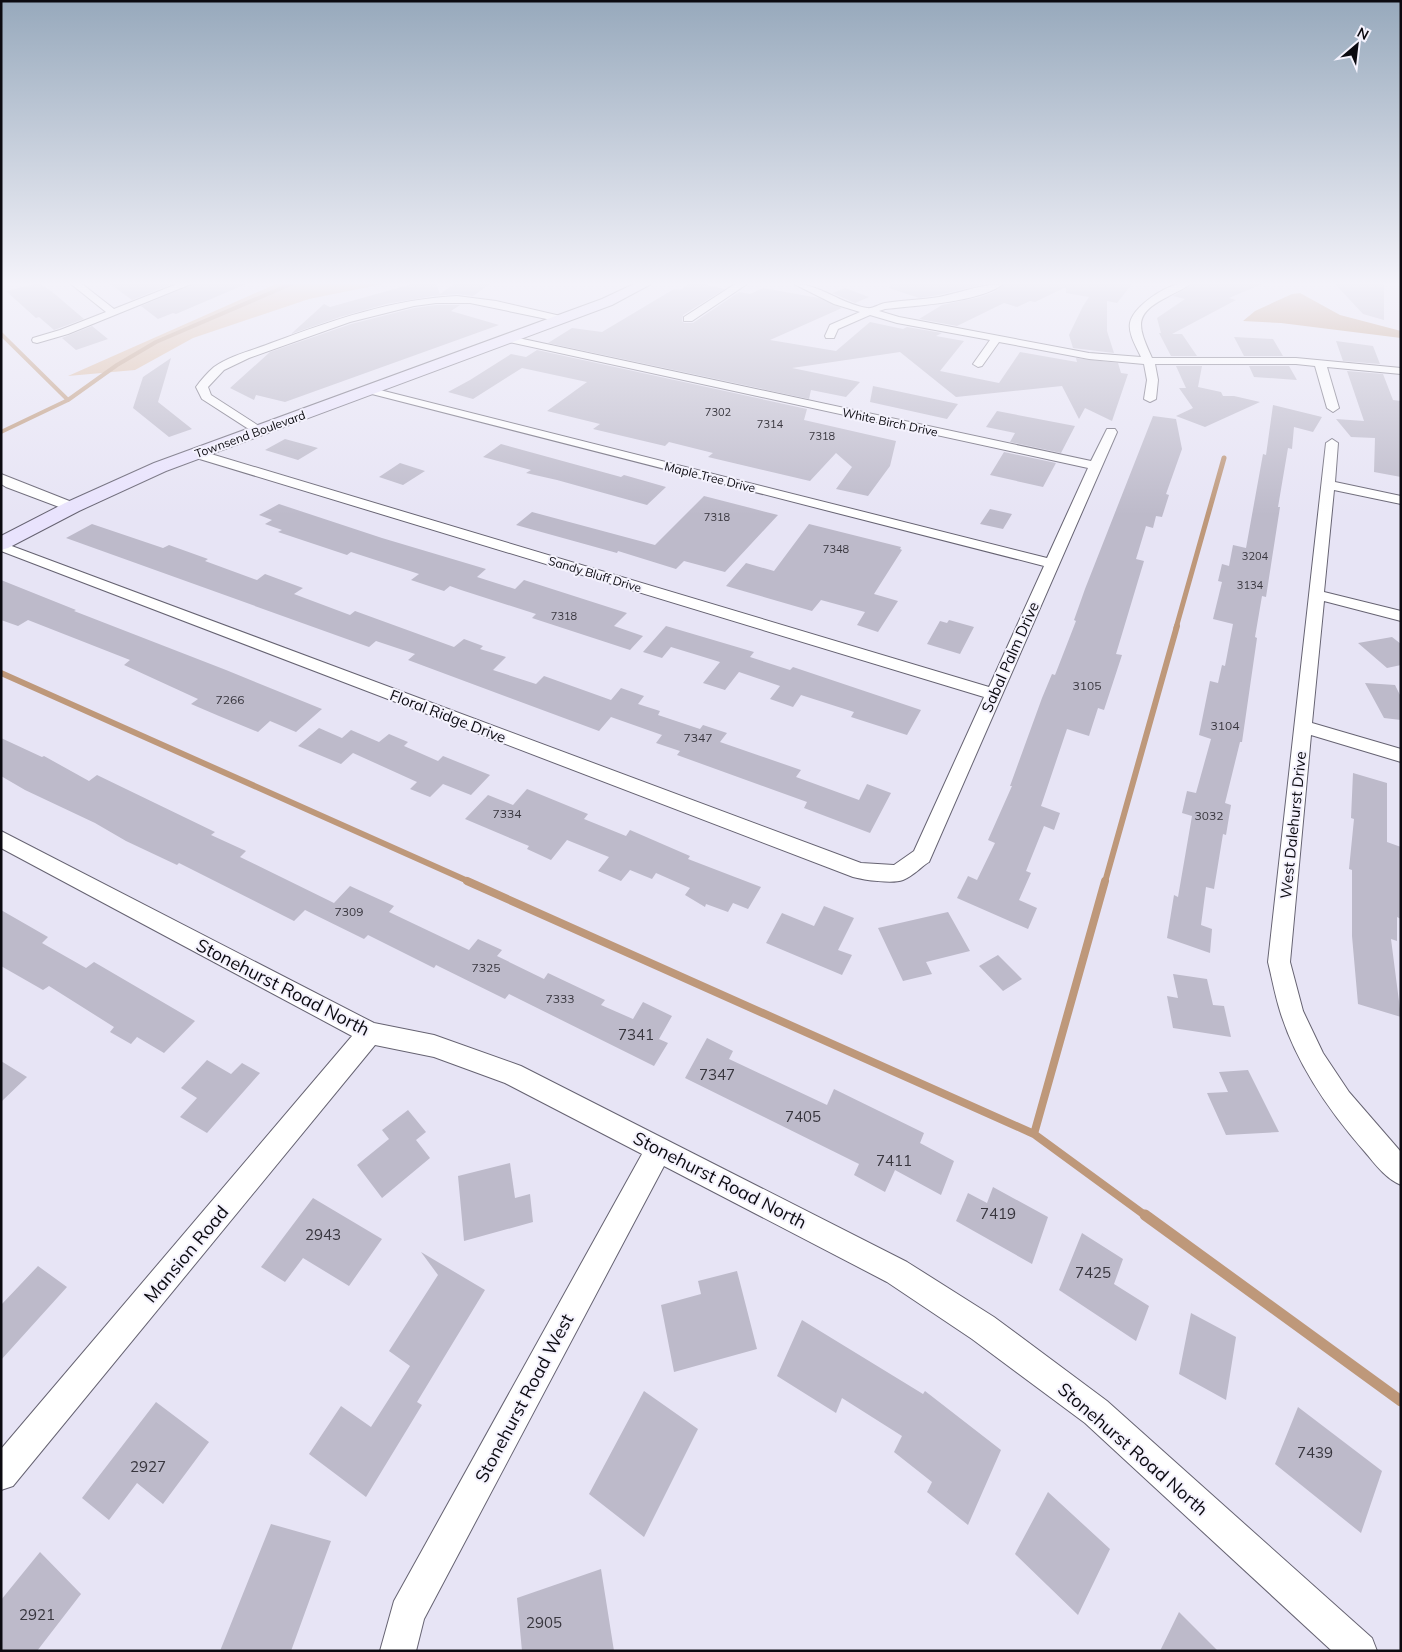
<svg xmlns="http://www.w3.org/2000/svg" width="1402" height="1652" font-family="Mulish,sans-serif">
<style>
.green{fill:#dcbba1}
.water{fill:#be987a}
.lines{fill:none;stroke-linecap:round;stroke-linejoin:round}
.stream-far4{stroke:#be987a;stroke-width:4}
.stream-far3{stroke:#be987a;stroke-width:5}
.stream-far2{stroke:#be987a;stroke-width:6}
.stream-far1{stroke:#be987a;stroke-width:8}
.stream{stroke:#be987a;stroke-width:11}
.building{fill:#bdbaca}
.street-casing{stroke:#666372;stroke-width:2}
.secondary-casing{stroke:#666372;stroke-width:2}
.street{fill:#fff;fill-rule:evenodd}
.secondary{fill:#e9e3fd;fill-rule:evenodd}
.labels{text-anchor:middle;dominant-baseline:central;stroke-width:4;stroke-linejoin:round;paint-order:stroke}
.far-number-label{font-size:11px;fill:#38363e}
.far-street-label{font-size:12px;fill:#0b0a10;stroke:#f4f2fd}
.number-label{font-size:12px;fill:#38363e}
.street-label{font-size:15px;fill:#0b0a10;stroke:#f4f2fd}
.near-number-label{font-size:15px;fill:#38363e}
.near-street-label{font-size:18px;fill:#0b0a10;stroke:#f4f2fd}
</style>
<rect width="100%" height="100%" fill="#e7e4f5"/>
<path class="green" d="M276,284H383L309,299L193,338L135,370L68,376Z"/>
<path class="water" d="M1300,293L1340,315L1401,331V338L1281,323L1243,321L1255,311L1292,294Z"/>
<g class="lines">
<path class="stream-far4" d="M1,334L68,400
M1,432L68,400L117,365L156,342L291,284"/>
<path class="stream-far3" d="M1176,628L1224,458"/>
<path class="stream-far2" d="M1,673L470,882
M1105,882L1177,626"/>
<path class="stream-far1" d="M467,881L1034,1134L1105,881
M1034,1134L1146,1216"/>
<path class="stream" d="M1145,1215L1401,1401"/>
</g>
<path class="building" d="M35,284H40L50,290L84,319L54,330L39,317L36,318L6,291Z
M110,284H172L132,300Z
M193,284H246L176,314L173,313L158,319L141,306Z
M412,284H436L440,294L454,284H490L473,296L457,294L433,296L386,304L340,317L291,334L324,304L330,307Z
M689,284H703L725,289L683,315L682,321L684,323H693L739,292L750,294L763,288L819,298L842,308L770,340L836,351L870,322L903,329L907,327L942,333L936,336L964,341L940,371L999,383L1020,352L1077,362L1076,358L1118,363L1121,373L1128,374L1112,421L1085,408L1079,419L1062,386L956,397L900,352L792,368L860,382L846,397L811,390L809,399L548,343L572,328L602,332L674,289L680,290Z
M890,284H984L939,295L919,298L889,288Z
M1005,284H1132L1117,303L1107,301V331L1114,353L1073,348L1069,335L1083,306L1089,297L1066,293V287L1035,302L1030,301L1017,307L1004,303L957,326L919,319L942,305L980,297L994,292Z
M1192,284H1262L1229,298L1236,300L1172,334H1182L1197,356H1171L1159,333H1161L1157,318L1185,299L1173,296Z
M1335,284H1384V320L1363,314Z
M845,288L869,297L855,303L832,293Z
M436,305H460L451,311L499,325L285,402L256,395L254,400L230,388L270,352L351,324L414,308Z
M92,326L108,339L76,350L62,338Z
M1234,337L1273,339L1283,356H1244Z
M1336,341L1373,346L1380,364L1343,361Z
M537,350L807,409L804,420L896,441L890,466L868,496L836,489L852,467L836,453L810,481L708,457L713,453L669,442L665,446L593,429L600,424L547,411L587,382L522,368L473,399L448,392L470,380L511,354L526,357Z
M171,358L158,402L192,429L169,437L133,408L143,377Z
M1176,366H1202L1198,387L1221,392L1223,396H1234L1260,402L1205,427L1176,416L1193,408L1179,388H1186Z
M1249,366H1289L1297,380L1254,377Z
M1347,371L1383,374L1393,400L1401,401V477L1374,472L1375,438L1351,437L1336,419L1364,421Z
M873,386L958,404L947,419L870,402Z
M1273,405L1322,417L1313,432L1294,427L1292,449L1288,448L1278,507H1280L1266,597L1262,596L1255,637L1257,638L1242,742H1240L1225,803L1231,805L1226,835L1223,834L1214,889L1206,887L1201,925L1212,929L1210,953L1167,938L1174,895L1178,897L1192,816L1182,813L1187,791L1196,793L1211,739L1199,735L1210,681L1218,683L1222,665L1225,666L1233,624L1213,619L1222,582L1218,581L1222,564L1229,566L1233,545L1246,548L1263,454L1266,455Z
M997,411L1075,426L1061,453L1010,442L1015,433L986,427Z
M1153,416L1176,419L1182,449L1166,494L1169,495L1162,517L1156,516L1153,528L1146,526L1136,559L1144,561L1116,654L1122,655L1104,710L1098,708L1089,736L1067,729L1041,806L1060,813L1054,830L1044,826L1026,871L1031,873L1019,900L1037,908L1028,929L957,898L968,876L977,880L995,843L988,840L1012,786H1010L1042,698L1052,674L1055,675L1076,621L1074,620L1085,589Z
M285,439L318,448L298,460L265,450Z
M501,444L621,477L624,475L666,487L647,505L557,480L526,473L531,470L483,457Z
M1004,452L1056,463L1043,487L990,475Z
M400,463L425,471L403,485L379,477Z
M704,496L778,515L725,572L684,561L676,569L618,551L617,553L516,525L532,512L655,545Z
M279,504L382,538L486,569L477,577L515,589L524,580L627,613L614,626L643,636L630,650L532,618L536,614L461,590L450,586L444,591L411,580L419,574L351,552L347,555L278,532L282,530L265,524L272,520L259,515Z
M990,509L1012,514L1003,529L980,524Z
M92,524L163,548L169,545L208,559L205,561L257,580L265,574L303,588L294,594L350,615L355,611L454,647L464,639L483,646L480,649L506,657L493,670L536,684L544,676L611,700L621,688L644,696L638,704L660,711L658,715L700,729L703,725L727,733L720,742L801,770L796,777L859,800L867,784L891,793L870,833L804,808L807,802L677,755L680,751L656,743L662,735L611,717L599,731L408,660L415,654L376,641L369,647L66,538Z
M809,524L901,547L900,549L902,550L874,594L898,601L878,632L857,625L865,612L821,600L812,611L726,586L746,563L774,571Z
M1,580L76,610L74,611L226,670L322,709L296,732L270,721L258,732L219,716L191,704L198,699L124,665L130,660L28,620L18,626L1,620Z
M949,620L974,627L960,654L927,644L940,621L947,623Z
M666,626L754,652L750,657L790,670L793,667L921,710L907,735L851,717L854,712L801,695L793,707L770,699L780,686L739,672L725,690L703,683L720,662L671,647L662,658L643,652Z
M1392,637L1401,644V665L1387,668L1358,643Z
M1365,683L1395,685L1401,697V720L1384,718Z
M319,728L342,738L351,730L379,742L389,734L408,742L404,746L438,761L443,756L490,775L471,795L443,784L430,797L410,789L417,782L353,753L341,764L298,746Z
M1,738L42,757L44,756L89,781L97,775L215,832L211,835L246,851L240,857L334,903L350,886L394,906L389,912L469,950L478,939L502,950L497,956L544,979L548,973L605,1000L601,1005L633,1019L643,1002L672,1016L659,1039L668,1043L654,1066L509,994L505,999L436,965L434,968L368,935L364,939L305,910L294,921L179,863L177,865L126,841L95,823L25,790L1,776Z
M1353,773L1387,783V842L1401,847V919L1397,917V941L1391,939L1401,1017L1358,1004L1352,936V870L1349,869L1354,819L1351,818Z
M527,789L588,814L584,819L626,836L630,830L690,856L688,859L761,887L748,909L733,903L728,912L706,904L705,907L685,895L690,888L656,873L652,879L630,870L621,881L598,871L609,857L567,840L551,860L527,849L529,846L465,819L488,795L513,805Z
M824,906L854,918L838,950L852,955L842,975L766,943L782,913L814,926Z
M1,910L48,937L42,943L86,968L94,962L195,1021L164,1053L137,1037L131,1044L110,1032L114,1027L49,986L43,990L1,966Z
M948,912L970,951L926,962L932,974L903,981L878,928Z
M998,955L1022,979L1003,991L979,966Z
M1173,974L1207,979L1213,1005L1224,1006L1231,1037L1173,1028L1167,996L1178,998Z
M707,1038L733,1051L729,1059L827,1105L834,1089L924,1133L920,1143L954,1161L941,1195L895,1170L885,1192L854,1175L859,1164L685,1078Z
M207,1060L231,1074L242,1063L260,1073L207,1133L180,1117L197,1098L181,1088Z
M1,1061L27,1077L1,1102Z
M1248,1070L1279,1132L1226,1135L1207,1093L1228,1092L1219,1072Z
M408,1110L426,1132L416,1140L430,1158L382,1198L357,1165L389,1139L382,1130Z
M510,1163L515,1198L530,1194L533,1222L464,1241L458,1176Z
M993,1187L1048,1217L1032,1264L956,1221L968,1193L987,1203Z
M313,1198L382,1239L349,1286L303,1258L285,1282L261,1267Z
M1082,1233L1123,1259L1114,1284L1149,1306L1136,1341L1059,1290Z
M421,1252L485,1290L417,1402L422,1405L366,1497L309,1454L341,1406L371,1427L410,1366L389,1351L438,1275Z
M38,1266L67,1287L1,1360V1305Z
M737,1271L757,1349L674,1372L661,1305L701,1294L698,1281Z
M1191,1313L1236,1337L1226,1400L1179,1374Z
M802,1320L923,1394L925,1391L1001,1450L968,1525L927,1492L932,1482L894,1452L902,1436L842,1398L836,1413L777,1376Z
M644,1391L698,1429L644,1537L589,1494Z
M156,1402L209,1442L163,1504L137,1483L109,1520L82,1498Z
M1298,1407L1382,1471L1361,1533L1275,1464Z
M1048,1492L1110,1549L1078,1615L1015,1554Z
M271,1524L331,1541L291,1651H220Z
M40,1552L81,1594L37,1651H1V1600Z
M601,1569L614,1651H522L517,1598Z
M1179,1612L1218,1651H1160Z"/>
<g class="lines">
<defs>
<path id="street" d="M71,284H82L114,309L177,284H191L68,334L37,343L33,342L32,340L33,338L60,330L106,312Z
M735,284H747L692,321H684V317Z
M794,284C820,284 841,304 867,308C873,309 879,304 885,303C903,300 921,300 939,297C960,293 981,284 1003,284C982,302 913,306 885,309L879,311L899,317L1089,353L1141,357C1137,348 1128,334 1130,323C1133,307 1162,288 1178,284C1181,283 1186,284 1190,284C1184,289 1176,292 1169,296C1133,314 1137,325 1152,358H1296L1401,368V374L1327,367L1339,408L1333,412L1327,408L1315,366L1296,364H1155L1158,380L1156,399L1150,402L1144,399L1147,380L1144,364L1089,359L999,342L982,366L978,367L973,364L990,340L897,323L870,315L838,329L834,338H826L825,336L830,325L860,312L834,304Z
M457,296L496,301L565,317L566,319L561,322L470,303H436L414,306L350,322L249,358L224,370L208,387L211,395L262,428L264,431L258,435L202,399L196,387C201,380 207,373 214,367C231,355 254,350 274,342C333,320 393,299 457,296Z
M509,336L1091,461L1107,429H1115L1117,432L929,862C921,867 913,876 903,880C893,884 864,880 853,877L1,551V542L861,863L894,865L914,851L984,697L193,457L191,454L197,450L201,451L989,687L1044,566L364,392L362,390L368,387L1047,558L1088,468L505,341L504,339Z
M1332,439L1338,443L1335,482L1401,496V504L1334,490L1324,592L1401,611V621L1324,601L1312,723L1401,749V762L1311,735L1290,962L1303,1011L1323,1053L1349,1092L1401,1152V1185C1386,1179 1375,1164 1365,1152C1329,1111 1296,1063 1280,1011C1275,995 1272,978 1268,962L1326,443Z
M1,474L77,504L79,507L77,510H67L6,487L1,484Z
M1,831L374,1023L434,1035L521,1066L907,1262L994,1317L1107,1401L1372,1638L1377,1651H1332L1085,1423L972,1339L887,1282L664,1166L424,1619L416,1651H380L394,1601L642,1154L505,1083L434,1057L375,1045L13,1486L1,1490V1449L352,1036L1,848Z"/>
<path id="secondary" d="M634,284H651L612,305L166,471L79,511L8,548L1,550V536L65,503L154,463L602,299Z"/>
</defs>
<use href="#street" class="street-casing"/>
<use href="#secondary" class="secondary-casing"/>
<use href="#street" class="street"/>
<use href="#secondary" class="secondary"/>
</g>
<linearGradient id="sky" x2="0" y2="1"><stop stop-color="#97a9bc"/><stop offset="0.55" stop-color="#f4f3fa"/><stop offset="1" stop-color="#f4f3fa" stop-opacity="0"/></linearGradient>
<rect width="1402" height="515" fill="url(#sky)"/>
<g class="labels">
<g class="far-number-label">
<text x="718" y="412">7302</text>
<text x="770" y="424">7314</text>
<text x="822" y="436">7318</text>
<text x="717" y="517">7318</text>
<text x="836" y="549">7348</text>
<text x="1255" y="556">3204</text>
<text x="1250" y="585">3134</text>
<text x="564" y="616">7318</text>
</g>
<g class="far-street-label">
<text transform="translate(890 422) rotate(12)">White Birch Drive</text>
<text transform="translate(250 434) rotate(-20)">Townsend Boulevard</text>
<text transform="translate(710 477) rotate(14)">Maple Tree Drive</text>
<text transform="translate(595 574) rotate(17)">Sandy Bluff Drive</text>
</g>
<g class="number-label">
<text x="1087" y="685">3105</text>
<text x="230" y="699">7266</text>
<text x="1225" y="725">3104</text>
<text x="698" y="737">7347</text>
<text x="507" y="813">7334</text>
<text x="1209" y="815">3032</text>
<text x="349" y="911">7309</text>
<text x="486" y="967">7325</text>
<text x="560" y="998">7333</text>
</g>
<g class="street-label">
<text transform="translate(1010 657) rotate(-66)">Sabal Palm Drive</text>
<text transform="translate(448 716) rotate(21)">Floral Ridge Drive</text>
<text transform="translate(1293 825) rotate(-84)">West Dalehurst Drive</text>
</g>
<g class="near-number-label">
<text x="636" y="1034">7341</text>
<text x="717" y="1074">7347</text>
<text x="803" y="1116">7405</text>
<text x="894" y="1160">7411</text>
<text x="998" y="1213">7419</text>
<text x="323" y="1234">2943</text>
<text x="1093" y="1272">7425</text>
<text x="1315" y="1452">7439</text>
<text x="148" y="1466">2927</text>
<text x="37" y="1614">2921</text>
<text x="544" y="1622">2905</text>
</g>
<g class="near-street-label">
<text transform="translate(283 987) rotate(27)">Stonehurst Road North</text>
<text transform="translate(720 1180) rotate(27)">Stonehurst Road North</text>
<text transform="translate(186 1254) rotate(-50)">Mansion Road</text>
<text transform="translate(524 1398) rotate(-62)">Stonehurst Road West</text>
<text transform="translate(1133 1449) rotate(41)">Stonehurst Road North</text>
</g>
</g>
<rect width="1402" height="1652" fill="none" stroke="#0b0a10" stroke-width="5"/>
<g transform="translate(1357 45) rotate(28)" stroke="#f4f2fd" stroke-width="4" paint-order="stroke">
<path d="M0-4L9 19L0 12L-9 19Z" fill="#0b0a10"/>
<text y="-8" font-size="14" font-weight="bold" text-anchor="middle" fill="#0b0a10">N</text>
</g>
</svg>
